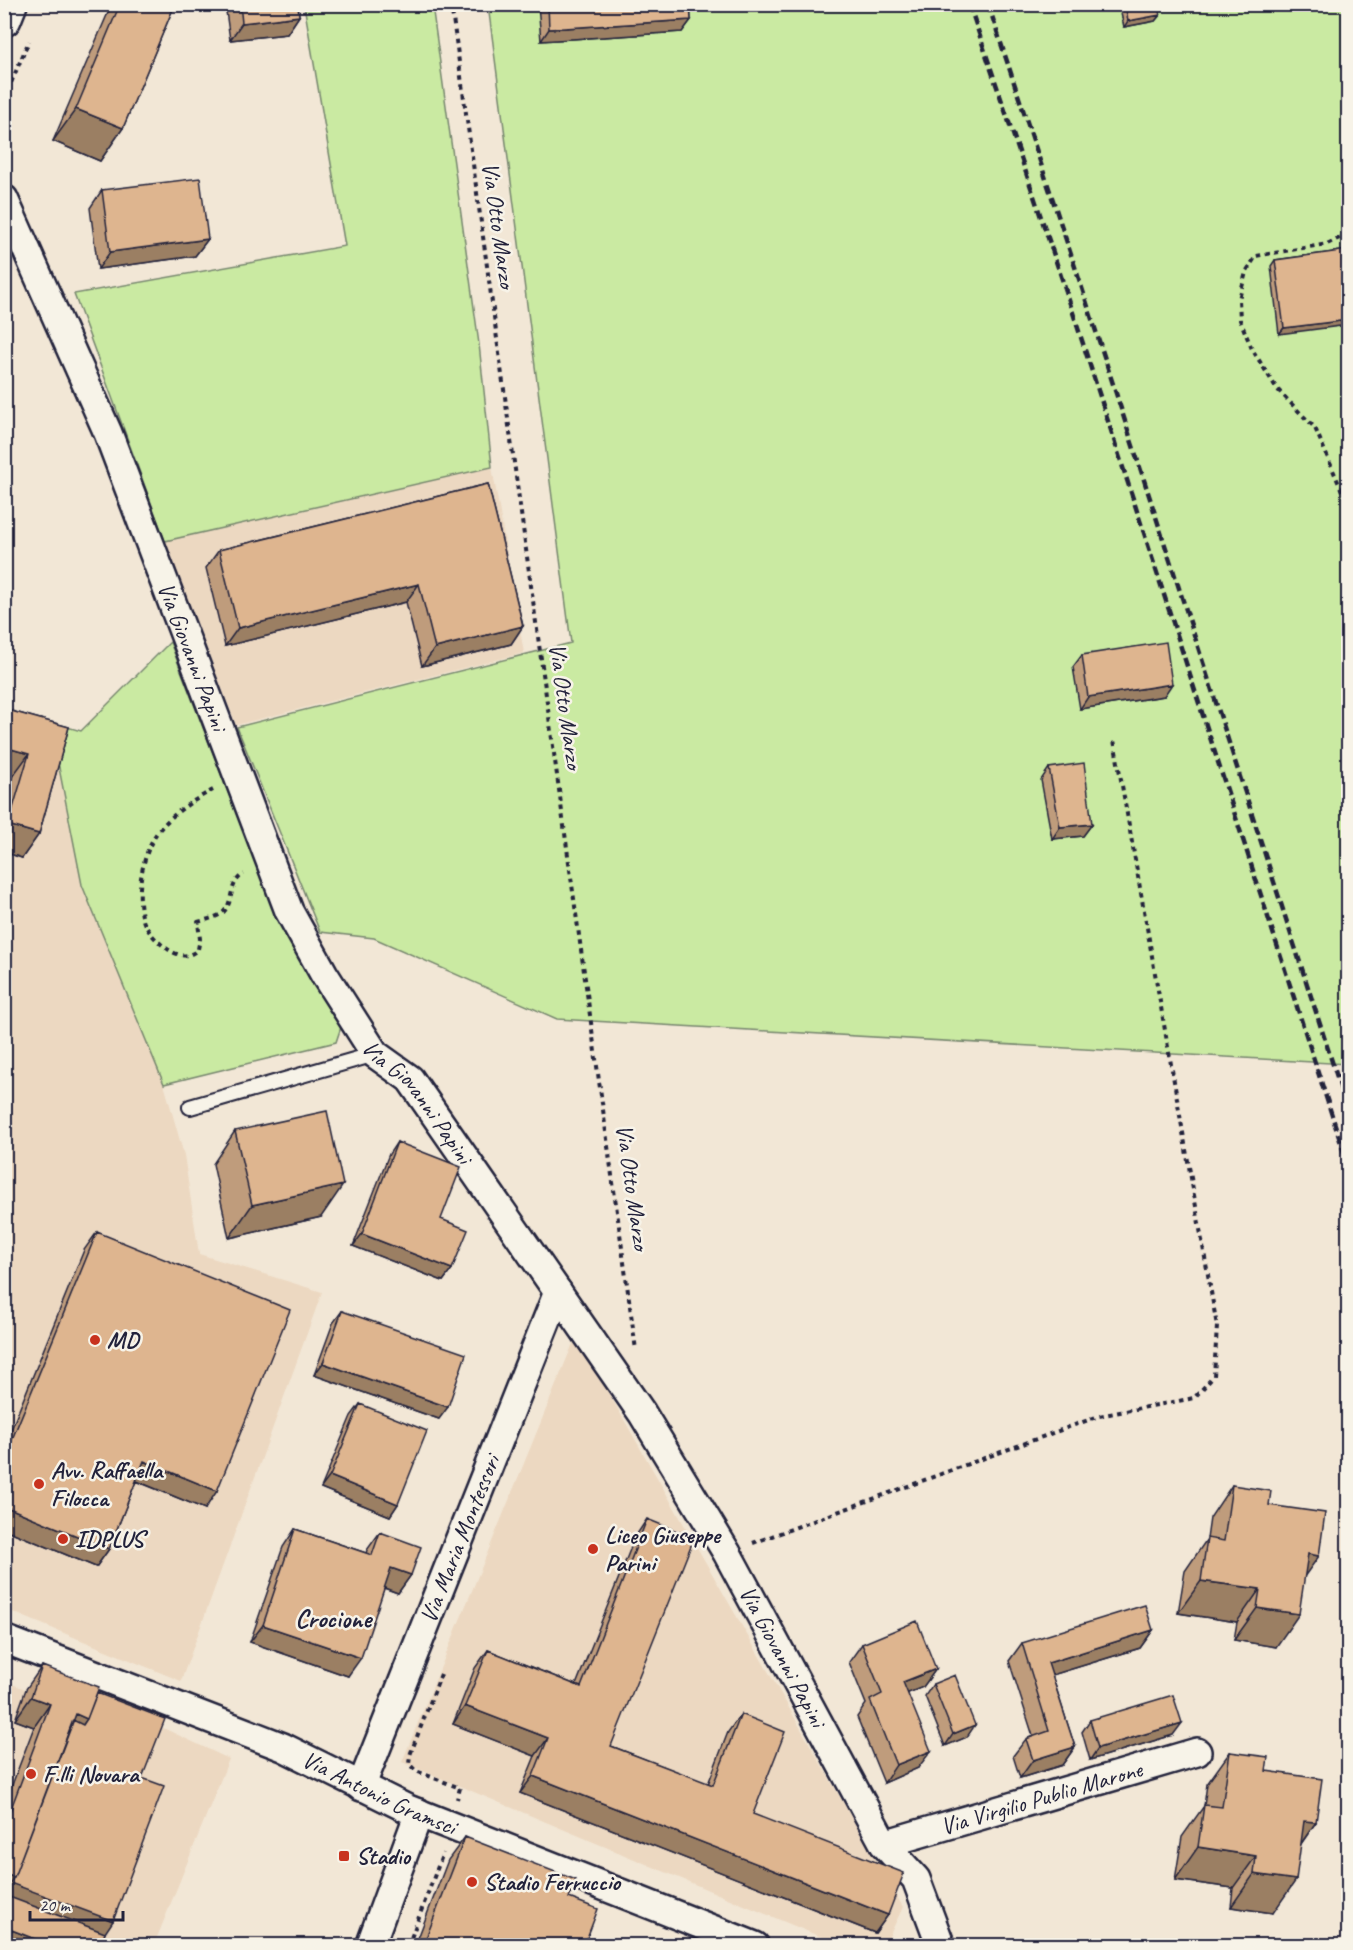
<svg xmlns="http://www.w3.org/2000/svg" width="1353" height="1950" font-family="Caveat,sans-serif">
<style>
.built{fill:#ecd8c1}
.green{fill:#caeaa2;stroke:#76866e;stroke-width:1.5}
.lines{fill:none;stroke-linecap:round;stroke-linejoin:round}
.lane-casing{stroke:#22223b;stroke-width:18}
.street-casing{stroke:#22223b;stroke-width:32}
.secondary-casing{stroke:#22223b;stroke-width:38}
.path{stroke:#22223b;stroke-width:4;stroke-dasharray:4.5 4.5;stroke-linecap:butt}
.lane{stroke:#f7f3e8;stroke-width:14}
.street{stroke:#f7f3e8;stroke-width:27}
.secondary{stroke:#f7f3e8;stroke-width:33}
.rail{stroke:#22223b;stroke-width:4.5;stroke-dasharray:9 4.5;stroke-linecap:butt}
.wall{fill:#bf9c7b;stroke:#22223b;stroke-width:1.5}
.shaded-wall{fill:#9b7f64;stroke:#22223b;stroke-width:1.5}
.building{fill:#deb58f;stroke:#22223b;stroke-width:1.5}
.poi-dot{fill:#c8321e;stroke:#f7f3e8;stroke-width:2}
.labels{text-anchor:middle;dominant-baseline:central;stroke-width:5;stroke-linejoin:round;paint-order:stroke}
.street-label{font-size:24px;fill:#22223b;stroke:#f7f3e8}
.poi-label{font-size:24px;font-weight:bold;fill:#22223b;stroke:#f7f3e8;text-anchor:start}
.neighbourhood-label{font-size:26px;font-weight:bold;fill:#22223b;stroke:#f7f3e8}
</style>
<rect width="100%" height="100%" fill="#f2e7d6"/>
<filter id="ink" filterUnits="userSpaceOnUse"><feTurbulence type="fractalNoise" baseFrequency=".0167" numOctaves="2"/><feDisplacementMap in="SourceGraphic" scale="12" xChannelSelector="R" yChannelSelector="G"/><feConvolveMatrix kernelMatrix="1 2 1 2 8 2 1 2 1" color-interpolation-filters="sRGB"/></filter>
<g filter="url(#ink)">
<path class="built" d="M492,467L524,653L236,725L165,541Z
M4,709L50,722L82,885L164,1084L184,1155L199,1254L322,1292L181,1681L5,1609Z
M576,1336L903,1907L885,1945H840L402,1762Z
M4,1681L152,1737L159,1726L229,1759L154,1945H118L5,1903Z"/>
<path class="green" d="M304,5H432L479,344L492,467L165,541L74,294L345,246Z
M488,5H1348V1064L557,1019L374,938L320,932L237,727L571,643Z
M170,642L275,914L311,980L342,1024L336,1042L164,1084L82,885L50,722L81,731Z"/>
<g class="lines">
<defs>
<path id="lane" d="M190,1107L375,1054"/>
<g id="street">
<path id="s1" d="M4,199L108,433L289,911L324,974L375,1054L410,1079L642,1413L727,1553L884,1844L916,1879L941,1946"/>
<path id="s2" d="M4,1639L283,1747L408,1809L755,1946"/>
<path id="s3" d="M361,1787L558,1292"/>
<path id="s4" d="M884,1844L1197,1752"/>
<path d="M370,1946L419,1813"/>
</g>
<path id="secondary" d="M4,19L10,4"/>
</defs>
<use href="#lane" class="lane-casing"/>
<use href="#street" class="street-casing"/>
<use href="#secondary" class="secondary-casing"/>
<path class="path" d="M451,4L636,1350
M1344,4L1348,19
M4,99L29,41
M1348,234L1327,244L1256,256L1246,272L1239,299L1240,320L1252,349L1277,389L1315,428L1348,505
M213,790C193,800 165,818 153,839C141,862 136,895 143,920C147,934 175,962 191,954C194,953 196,951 198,949L200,939L198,922C205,920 214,918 221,914C235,905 227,883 244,874
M753,1543L1099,1416L1194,1398L1214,1376L1217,1326L1114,740
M441,1674L410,1755L409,1764L416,1771L460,1788L457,1799
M408,1946L443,1853"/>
<use href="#lane" class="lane"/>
<use href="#street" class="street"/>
<use href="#secondary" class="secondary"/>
<path class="rail" d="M969,4L1066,291L1348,1165
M988,4L1081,285L1348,1111"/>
</g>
<path class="wall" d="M112,4H175L123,128L100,161L53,141L110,8Z
M225,4H298L299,16L287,34L230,40Z
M538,4H690L691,20L682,32L541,41Z
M1119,4H1157L1160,15L1155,21L1124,27Z
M102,190L208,239L195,256L98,269L90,208Z
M1348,250L1279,334L1271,266L1275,260Z
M488,484L523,626L511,644L422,666L406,602L225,646L206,568L219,550Z
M1082,655L1164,696L1080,709L1073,667Z
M4,709L69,727L39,834L22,858L4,852V805L12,777Z
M1049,768L1092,824L1083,836L1052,839L1041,780Z
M235,1131L321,1217L229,1238L213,1164Z
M397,1142L441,1219L452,1269L443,1281L353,1246L389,1154Z
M97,1232L205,1509L136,1481L109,1549L96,1567L4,1529V1447L84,1250Z
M342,1311L439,1419L314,1375L333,1323Z
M360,1404L398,1504L390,1516L321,1488L351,1416Z
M1232,1485L1269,1505L1304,1577L1276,1647L1234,1640L1237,1622L1178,1613L1185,1571L1207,1539L1210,1518Z
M647,1519L611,1746L708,1784L728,1732L741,1714L753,1814L888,1915L875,1933L520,1793L535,1756L453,1724L475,1668L488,1650L576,1685L635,1537Z
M295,1529L366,1553L367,1550L380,1532L411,1575L398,1593L384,1588L348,1676L250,1642L283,1547Z
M1153,1630L1140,1648L1052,1675L1075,1747L1062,1765L1020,1778L1013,1756L1026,1739L1033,1736L1009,1661L1022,1643Z
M862,1644L936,1669L923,1687L908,1693L918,1768L884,1783L857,1717L866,1704L849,1662Z
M42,1666L97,1693L142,1778L105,1933L100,1946H11L16,1939L4,1935V1806L34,1727L15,1720L26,1689Z
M933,1684L967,1737L945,1746L925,1696Z
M1090,1720L1173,1735L1090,1760L1082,1732Z
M1230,1752L1266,1771L1316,1822L1301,1844L1273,1913L1231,1907L1233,1888L1175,1880L1182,1837L1204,1806L1207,1784Z
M465,1837L569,1898L584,1946H415L448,1860Z"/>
<path class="shaded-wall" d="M1160,15L1155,21L1124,27L1128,21Z
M299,16L287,34L230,40L242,23Z
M691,20L682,32L541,41L549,29Z
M76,109L123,128L100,161L53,141Z
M208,239L195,256L98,269L110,252Z
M1348,320V325L1279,334L1284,328Z
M419,584L406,602L225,646L238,628Z
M523,626L511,644L422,666L435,648Z
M1172,684L1164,696L1080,709L1088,697Z
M4,747L29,754L12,777L4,775Z
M1092,824L1083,836L1052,839L1060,827Z
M8,825L39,834L22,858L4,852V831Z
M343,1185L321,1217L229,1238L252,1205Z
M362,1234L452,1269L443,1281L353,1246Z
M323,1363L448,1407L439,1419L314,1375Z
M144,1461L217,1491L205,1509L132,1479Z
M330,1476L398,1504L390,1516L321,1488Z
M4,1506L109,1549L96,1567L4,1529Z
M1308,1554L1319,1556L1296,1588Z
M391,1568L411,1575L398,1593L379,1586Z
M1201,1581L1260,1589L1237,1622L1178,1613Z
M1257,1608L1299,1614L1276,1647L1234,1640Z
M263,1625L361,1658L348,1676L250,1642Z
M1153,1630L1140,1648L1036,1680L1048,1663Z
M936,1669L923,1687L891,1700L903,1682Z
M31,1697L50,1704L34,1727L15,1720Z
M465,1706L548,1738L535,1756L453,1724Z
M76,1714L87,1719L71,1742L64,1740Z
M1182,1723L1173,1735L1090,1760L1098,1748Z
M975,1725L967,1737L945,1746L953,1734Z
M1075,1747L1062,1765L1020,1778L1033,1760Z
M931,1751L918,1768L884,1783L896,1765Z
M533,1776L888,1915L875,1933L520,1793Z
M1304,1821L1316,1822L1293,1855Z
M1198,1847L1256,1856L1233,1888L1175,1880Z
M4,1874L14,1877L113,1921L101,1939L4,1903Z
M1254,1874L1296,1880L1273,1913L1231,1907Z
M4,1927L53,1946H32L4,1935Z"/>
<path class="building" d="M120,4H175L123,128L76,109Z
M240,4H298L299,16L242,23Z
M548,4H690L691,20L549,29Z
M1125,4H1157L1160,15L1128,21Z
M200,178L208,239L110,252L102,190Z
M1348,250V320L1284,328L1275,260Z
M488,484L523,626L435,648L419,584L238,628L219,550Z
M1166,642L1172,684L1088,697L1082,655Z
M4,709L69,727L39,834L8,825L29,754L4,747Z
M1084,763L1092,824L1060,827L1049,768Z
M327,1111L343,1185L252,1205L235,1131Z
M397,1142L461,1167L441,1219L468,1230L452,1269L362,1234Z
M97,1232L290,1310L217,1491L144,1461L109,1549L4,1506V1459Z
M342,1311L466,1354L448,1407L323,1363Z
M360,1404L427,1431L398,1504L330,1476Z
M1232,1485L1271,1491L1269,1505L1325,1513L1319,1556L1308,1554L1299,1614L1257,1608L1260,1589L1201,1581L1207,1538L1224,1541Z
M647,1519L694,1538L611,1746L713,1785L741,1714L785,1732L753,1814L904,1873L888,1915L533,1776L548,1738L465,1706L488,1650L581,1687Z
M295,1529L372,1555L380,1532L421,1547L411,1575L391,1568L361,1658L263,1625Z
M1145,1605L1153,1630L1048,1663L1075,1747L1033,1760L1026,1739L1049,1731L1022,1643Z
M917,1621L936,1669L903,1682L931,1751L896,1765L870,1700L882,1694L862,1644Z
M42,1666L99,1687L87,1719L76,1714L14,1877L4,1874V1813L9,1814L50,1704L31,1697Z
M955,1675L975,1725L953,1734L933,1684Z
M97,1693L165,1719L142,1778L164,1786L113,1921L10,1883L14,1877L73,1720L83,1725L87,1719Z
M1173,1695L1182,1723L1098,1748L1090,1720Z
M1230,1752L1268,1757L1266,1771L1322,1779L1316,1822L1304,1821L1296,1880L1254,1874L1256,1856L1198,1847L1204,1805L1222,1807Z
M465,1837L576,1880L569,1898L598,1909L584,1946H423Z
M4,1895L105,1933L100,1946H53L4,1927Z
M16,1938L34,1946H13Z"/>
</g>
<g class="poi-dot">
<circle cx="95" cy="1340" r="6"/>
<circle cx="39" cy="1484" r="6"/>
<circle cx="63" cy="1539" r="6"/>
<circle cx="593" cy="1549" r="6"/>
<circle cx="31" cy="1774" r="6"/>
<rect x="338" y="1850" width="12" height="12" rx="3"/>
<circle cx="472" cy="1882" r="6"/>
</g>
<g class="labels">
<g class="street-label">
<text transform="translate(499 225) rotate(82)">Via Otto Marzo</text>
<text stroke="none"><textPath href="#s1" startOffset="495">Via Giovanni Papini</textPath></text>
<text transform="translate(566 706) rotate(82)">Via Otto Marzo</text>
<text stroke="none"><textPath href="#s1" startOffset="999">Via Giovanni Papini</textPath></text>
<text transform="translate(633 1187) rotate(82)">Via Otto Marzo</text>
<text stroke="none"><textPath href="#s3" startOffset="267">Via Maria Montessori</textPath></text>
<text stroke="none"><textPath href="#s1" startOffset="1665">Via Giovanni Papini</textPath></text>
<text stroke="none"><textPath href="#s2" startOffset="406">Via Antonio Gramsci</textPath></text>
<text stroke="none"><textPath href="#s4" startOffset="164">Via Virgilio Publio Marone</textPath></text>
</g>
<g class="poi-label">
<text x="107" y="1340">MD</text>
<text x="51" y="1470">Avv. Raffaella<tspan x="51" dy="28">Filocca</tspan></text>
<text x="605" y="1535">Liceo Giuseppe<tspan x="605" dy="28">Parini</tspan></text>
<text x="75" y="1539">IDPLUS</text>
<text x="43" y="1774">F.lli Novara</text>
<text x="356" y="1856">Stadio</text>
<text x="484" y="1882">Stadio Ferruccio</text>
</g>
<g class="neighbourhood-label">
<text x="333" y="1618">Crocione</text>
</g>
</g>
<rect width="1353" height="1950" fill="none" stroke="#f7f3e8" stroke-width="24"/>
<rect x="12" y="12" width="1329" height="1926" fill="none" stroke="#22223b" stroke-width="2" filter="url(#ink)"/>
<path d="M30 1911v9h93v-9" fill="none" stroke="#22223b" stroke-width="3"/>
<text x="39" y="1911" font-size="18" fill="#22223b" stroke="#f7f3e8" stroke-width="4.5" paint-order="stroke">20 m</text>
</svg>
